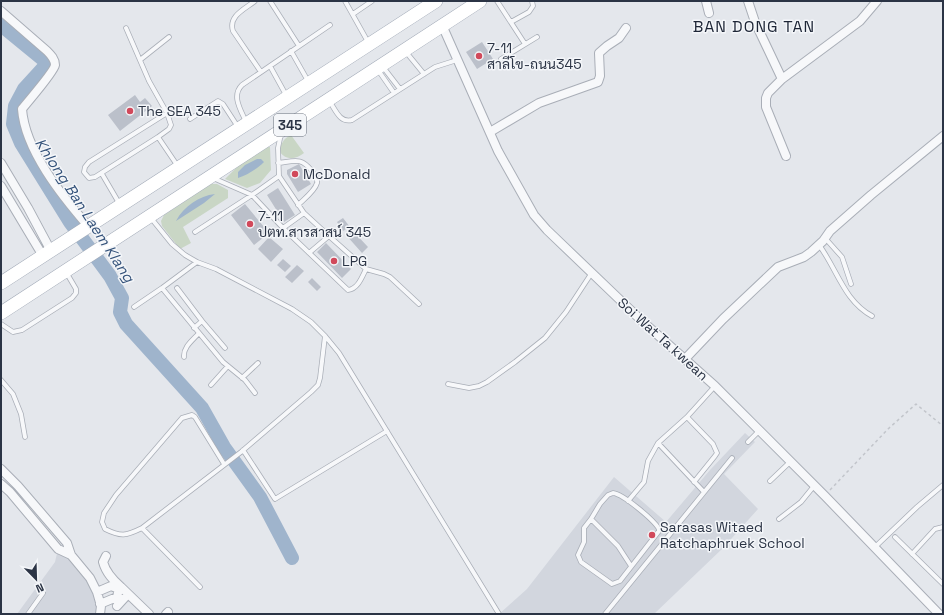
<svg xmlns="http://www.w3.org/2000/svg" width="944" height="615" font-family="'Space Grotesk',Sarabun,sans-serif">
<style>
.built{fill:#d2d6de}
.green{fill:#c9d6c5}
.water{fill:#9fb4cc}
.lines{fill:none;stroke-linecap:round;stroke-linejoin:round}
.river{stroke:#9fb4cc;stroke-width:14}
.building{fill:#bbc0ca}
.service-casing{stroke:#a9aeb7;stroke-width:5.5}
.minor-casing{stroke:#a9aeb7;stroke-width:10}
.primary-casing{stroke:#a3abb8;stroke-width:14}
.path{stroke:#c2c5cb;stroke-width:1.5;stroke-dasharray:3 3;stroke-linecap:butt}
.service{stroke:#f7f8fa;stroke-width:4}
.minor{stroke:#f7f8fa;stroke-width:8}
.primary{stroke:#fff;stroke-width:13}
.poi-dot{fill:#d1495b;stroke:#f4f6f9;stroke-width:1.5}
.labels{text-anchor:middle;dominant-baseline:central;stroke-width:3;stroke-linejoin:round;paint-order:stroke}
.shield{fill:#f4f6f9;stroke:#676e7b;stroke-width:1}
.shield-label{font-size:13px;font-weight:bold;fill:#2b3445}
.poi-label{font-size:14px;fill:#2b3445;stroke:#f4f6f9;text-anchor:start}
.street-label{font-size:14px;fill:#2b3445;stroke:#f4f6f9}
.water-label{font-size:15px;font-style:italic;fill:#34527a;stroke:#f4f6f9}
.quarter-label{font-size:16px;letter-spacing:1px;fill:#1d2536;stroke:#f4f6f9}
</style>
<rect width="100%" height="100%" fill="#e4e7ec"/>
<path class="built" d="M745,433L755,442L724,474L758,509L723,548L654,614H499L527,589L614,477L666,522L710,470Z
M58,549L90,578L100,604L96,614H17L55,562Z"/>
<path class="green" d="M291,135L304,153C297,159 286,161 280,152C281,143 283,139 291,135Z
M268,147H270L271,170L260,183L247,188L225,179L241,163Z
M211,184H217L228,190V198L183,227L191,243L180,249L162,226L161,221L164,215Z"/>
<path class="water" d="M257,159H261L264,162C257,169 247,175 238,178V172L245,165Z
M215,194L204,203L176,221C184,206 199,196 215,194Z"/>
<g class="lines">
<path class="river" d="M1,25L45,61V66L24,89L15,106L13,124L21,143L52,193L70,222L110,276L122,298L120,312L126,324L202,408L224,447L260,497L292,558"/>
</g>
<path class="building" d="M482,42L493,59L477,69L466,52Z
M135,95L140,102L145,98L152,106L120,131L108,115Z
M299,164L311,184L298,192L287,174V170Z
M278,188L295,215L284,222L267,195Z
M245,204L269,233L254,245L231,215Z
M343,218L350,227L343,231L337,222Z
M352,230L368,247L362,253L346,235Z
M269,237L283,249L271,262L258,249Z
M326,243L351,269L342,278L317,252Z
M283,259L291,266L285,272L277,265Z
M297,265L304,271L292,283L285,277Z
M312,278L321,287L317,291L308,282Z"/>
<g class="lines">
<defs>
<path id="service" d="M255,1C245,9 228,16 233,31L261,72
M270,1L299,46
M345,1L368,42
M497,1L525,44
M353,14L372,1
M511,22L529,12L533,6L532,1
M126,28L149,81L167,113L171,125L169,129L158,137L177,165
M291,51L308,81
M406,52L424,74
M501,59L537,37
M140,60L169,37
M270,66L286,95
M383,67L400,89
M378,70L394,93
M330,102C336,111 340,123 352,120L424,74L435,67L457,60
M190,119L218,101L223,104L238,127
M246,122C241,110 231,96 242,85L330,25
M158,137L95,177L89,178L84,172L85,167L89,162L167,113
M278,163C295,161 301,157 312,171C315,175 318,178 317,183C315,191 304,199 298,205
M102,174L119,203
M279,176L304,213L329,236L366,269L384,274L390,277L419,304
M213,178L252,195L279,176L278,148L281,134
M151,218L172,244L185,255L197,262L216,269L292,309L311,322L325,336L339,353L499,614
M283,228L304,213
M195,232L252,195L283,228L348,290C358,289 362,277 366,269
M825,238L842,257L851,284
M819,245C837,269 844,301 872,316
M309,253L329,236
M197,262L162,288L223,362L245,380L255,393
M177,288L202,321
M134,307L162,288
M1,324L13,332L22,330L72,298L76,293V289L66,272
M194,328L202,321L225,348
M184,357C183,347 193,340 199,333
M242,378L258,363
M1,380L13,394L21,414L25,437
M448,384L469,388L479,386L487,382L515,362L545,338L566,312L591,274
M211,385L228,366
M687,417L713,444L717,453L715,456L694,482
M748,442L759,431
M658,443L704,492
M243,450L275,499L387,431
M224,464L195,417L192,415L182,418L116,495L104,513L102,522L105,529C121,537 126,536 142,528L241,452L311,392L318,385L320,378L325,336
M770,481L790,462
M613,493C623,494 654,520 659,529V531L620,581L612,584L581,562L578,555L584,542V528L591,519L600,504L608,495Z
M628,501L644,482L648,461L658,443L687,417L715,386
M591,519L618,546L631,566
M779,519L801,502L814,486
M142,528L200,587
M895,537L943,584
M875,547L917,507L943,485
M912,554L935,529L943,527
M28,614L43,593
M605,614L732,458"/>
<path id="minor" d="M706,1L709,13
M748,1L755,22L782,79
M1,11L47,51C51,55 55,59 55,65C54,72 29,100 22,109C25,150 62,196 88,226
M442,25L498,151L534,215L547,230L642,321L715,386L825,496L939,614
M490,132L539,103L598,82L600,76L599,53L607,46L619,38L626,28
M786,156L766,107V98L768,93L782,79L860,21L877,1
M1,163L28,208L51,251
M1,186L43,256
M685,359L723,319L778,267L804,257L811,252L823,241L830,231L871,195L943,136
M1,469L18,486L67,543L71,555L90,578L97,592L101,606L100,614
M1,484L10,492L58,549L71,555
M106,556L103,562C106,573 113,580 121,587
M119,589L121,587L149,614
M97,592L111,586L119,589L117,597L100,604
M117,606L128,594
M166,614L168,612"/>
<path id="primary" d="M1,283L436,1
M1,313L480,1"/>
</defs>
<use href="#service" class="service-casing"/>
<use href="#minor" class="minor-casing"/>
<use href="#primary" class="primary-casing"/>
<path class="path" d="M830,490L888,429L916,404L943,426"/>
<use href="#service" class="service"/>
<use href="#minor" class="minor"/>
<use href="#primary" class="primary"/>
</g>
<g class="poi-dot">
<circle cx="479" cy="56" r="4"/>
<circle cx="130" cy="111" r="4"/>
<circle cx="295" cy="174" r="4"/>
<circle cx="250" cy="224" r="4"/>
<circle cx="334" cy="261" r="4"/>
<circle cx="652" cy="535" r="4"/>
</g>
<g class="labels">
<rect class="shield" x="274" y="114" width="32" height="22" rx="3"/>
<g class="shield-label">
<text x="290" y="125">345</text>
</g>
<g class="poi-label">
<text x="487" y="48">7-11<tspan x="487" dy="16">สาลีโข-ถนน345</tspan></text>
<text x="138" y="111">The SEA 345</text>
<text x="303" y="174">McDonald</text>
<text x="258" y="216">7-11<tspan x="258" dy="16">ปตท.สารสาสน์ 345</tspan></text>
<text x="342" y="261">LPG</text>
<text x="660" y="527">Sarasas Witaed<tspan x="660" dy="16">Ratchaphruek School</tspan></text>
</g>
<g class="street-label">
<text transform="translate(663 339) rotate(42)">Soi Wat Ta kwean</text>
</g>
<g class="water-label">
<text transform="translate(85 210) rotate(57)">Khlong Ban Laem Klang</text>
</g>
<g class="quarter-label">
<text x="754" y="26">BAN DONG TAN</text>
</g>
</g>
<rect width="944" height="615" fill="none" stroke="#2b3445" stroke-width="4"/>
<g transform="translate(36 579) rotate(157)" stroke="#f4f6f9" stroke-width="3" paint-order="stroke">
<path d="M0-3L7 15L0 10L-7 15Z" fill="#2b3445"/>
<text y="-6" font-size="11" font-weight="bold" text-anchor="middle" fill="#2b3445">N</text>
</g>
</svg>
